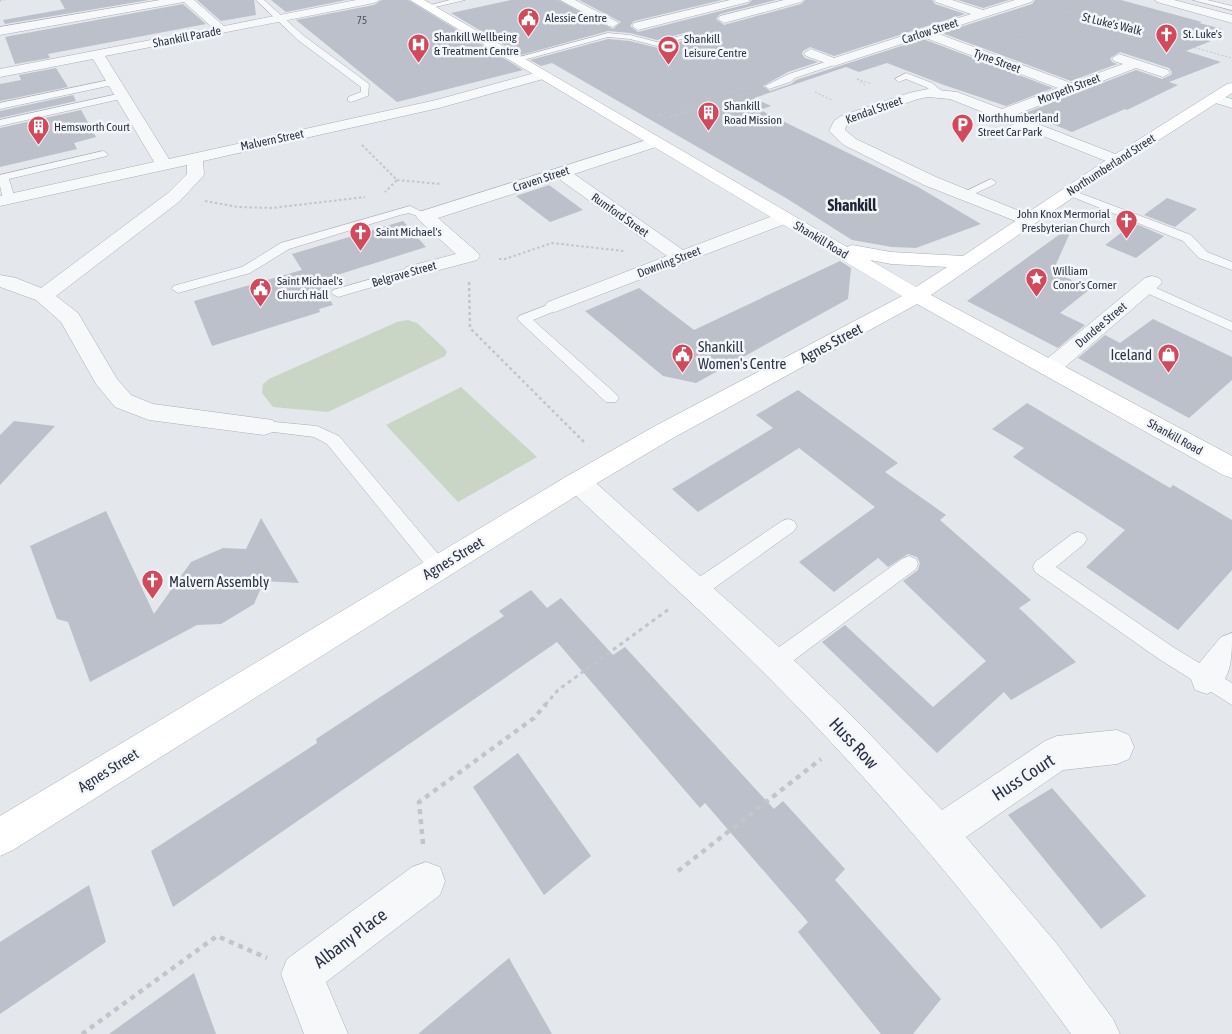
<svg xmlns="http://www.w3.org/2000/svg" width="1232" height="1034" font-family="'Asap Condensed',sans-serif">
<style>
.green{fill:#c9d6c5}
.building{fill:#bbc0ca}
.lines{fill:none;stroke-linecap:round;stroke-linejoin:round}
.lane-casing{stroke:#a9aeb7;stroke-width:1}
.street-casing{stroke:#a9aeb7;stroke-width:1}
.secondary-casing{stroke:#a9aeb7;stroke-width:1}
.path-far4{stroke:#c2c5cb;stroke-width:1;stroke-dasharray:2 2;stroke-linecap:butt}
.path-far3{stroke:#c2c5cb;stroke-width:2;stroke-dasharray:2.5 2.5;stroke-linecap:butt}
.path-far2{stroke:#c2c5cb;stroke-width:2.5;stroke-dasharray:3 3;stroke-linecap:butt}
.path-far1{stroke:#c2c5cb;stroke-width:3;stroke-dasharray:4 4;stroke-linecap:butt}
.path{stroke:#c2c5cb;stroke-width:4.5;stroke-dasharray:5 5;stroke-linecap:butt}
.lane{fill:#f7f8fa;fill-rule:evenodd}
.street{fill:#f7f8fa;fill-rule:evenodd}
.secondary{fill:#fff;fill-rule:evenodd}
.labels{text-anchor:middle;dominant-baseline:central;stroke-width:5;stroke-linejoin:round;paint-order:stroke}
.far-number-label{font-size:11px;fill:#4f5766}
.far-poi-label{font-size:12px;fill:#2b3445;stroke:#f4f6f9;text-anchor:start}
.far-street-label{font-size:12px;fill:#2b3445;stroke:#f4f6f9}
.street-label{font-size:15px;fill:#2b3445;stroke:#f4f6f9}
.poi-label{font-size:15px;fill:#2b3445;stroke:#f4f6f9;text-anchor:start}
.far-district-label{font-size:16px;font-weight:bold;fill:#1d2536;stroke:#f4f6f9}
.near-street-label{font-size:18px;fill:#2b3445;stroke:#f4f6f9}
</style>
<rect width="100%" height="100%" fill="#e4e7ec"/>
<path class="green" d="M408,320L417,323L444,348L447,352L445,356L328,412L273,407L262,393L263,384L269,379L397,322Z
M461,387L537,457L458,502L386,425Z"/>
<path class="building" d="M60,0H149L5,24L3,20L65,9Z
M197,0H254L256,15L221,21Z
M271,0H346L286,12Z
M382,0H408L523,70L397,102L296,20L374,5Z
M511,0H558L613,29L621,22L579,0H722L634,21L630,26L638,32L748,4L752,0H776L720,14L716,19L724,25L801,4L805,0H932L935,4L965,14L834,56L810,47L803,51L802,54L805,58L818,62L788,72L763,86L770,91L791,84L796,80L923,39L1053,88L1006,106L944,85L887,63L859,72L846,67L754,98L771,106L760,110L918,187L981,224L916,248L892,247L852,240L786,198L552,63L541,66L530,60L608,39L630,41L658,48L693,38V34L688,32L657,40L630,33L608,31L521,55L451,13Z
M958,0H1009L983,8Z
M1035,0H1121L1202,22L1199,23L1222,29L1200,38L1211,41L1186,51L1221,62L1169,82L1178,85L1127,110L1125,109L1072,132L1025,113L1136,70L1162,79L1171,75L1172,72L1169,68L1120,52L1110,58L1112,62L1117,64L1071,81L942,33L1032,4Z
M183,4L206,24L48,54L50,58L15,64L5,37Z
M56,68L68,87L0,101V84L21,80L19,75Z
M73,95L76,101L0,118V111Z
M81,110L96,137L74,143L77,149L0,167V128Z
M549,185L583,210L550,222L516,196Z
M1167,198L1197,209L1175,227L1144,215Z
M403,221L426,247L318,281L333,305L319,309L320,312L212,346L194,301L302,270L292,254Z
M1134,223L1164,236L1136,258L1105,245Z
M1074,224L1053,271L1090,289L1060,313L1085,325L1058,348L967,301Z
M840,261L851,268L848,299L696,383L663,376L585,311L639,288L694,330Z
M1153,319L1232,357V380L1189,418L1078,358L1105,335L1120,343Z
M798,390L898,463L885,472L946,515L940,520L1031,600L1019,608L1076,662L1011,700L1004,692L937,753L822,642L845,625L933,707L986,661L903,581L918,570L920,563L917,557L908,554L888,567L878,558L834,592L799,562L875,507L799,448L698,512L672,489L773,428L756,415Z
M1027,403L1170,488L1173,485L1232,520V570L1178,630L1086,567L1125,530L1013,457L1024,448L992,429Z
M14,421L55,426L0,485V435Z
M106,511L154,614L191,562L223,548L246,549L261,518L299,583L264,581L254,604L221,624L197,625L90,682L68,622L57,619L30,546Z
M531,590L547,608L561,598L613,655L625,647L774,809L783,801L845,869L835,880L941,999L913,1034H881L798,932L808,922L705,803L700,808L557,642L173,907L151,851L317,743L316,739L504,616L499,611Z
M518,753L591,856L544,895L473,787Z
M1052,788L1146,896L1101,929L1008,815Z
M89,885L106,942L0,1014V942Z
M509,958L552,1034H418L473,988Z
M194,973L216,1034H109Z"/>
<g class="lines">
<defs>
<path id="lane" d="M256,0H264L304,36L369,84L368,96L351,102L348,101V97L361,92V87L298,40Z
M450,0H465L427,9L423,7Z
M1193,0H1207L1232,6V10Z
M608,33L630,35L657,42L688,34L692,36L657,46L630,39L608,37L516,62L512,59Z
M834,59L837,60V64L795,78L790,82L769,89L765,86L789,74Z
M906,73L932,83L944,93L939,96L926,87L906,79L899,82L895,79Z
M114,79L118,82L117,84L0,109V103Z
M122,93L125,94V98L0,126V120Z
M1025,120L1028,121V125L995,138L991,139L986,136Z
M103,151L108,154L107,156L9,179L15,199L9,202L3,199L0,186V175Z
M991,179L996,182L995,184L968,197H960L958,195Z
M1069,189L1191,235L1207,252L1232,262V270L1199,258L1183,241L1065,194L1063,192L1065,190Z
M410,206L431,216L425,219L409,213L400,215L289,249L250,273L178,293L172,289L173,286L242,267L281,243Z
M413,267L417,268L419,271L417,274L338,297L331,293L333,290Z
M1145,283L1232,322V331L1140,290L1139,287Z
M555,302L560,303L562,306L560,309L533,320L616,394L619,398L616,402H606L517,319L519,316Z
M264,421L317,426L339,436L445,562L447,567L445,572L438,575L431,572L327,444L314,437L258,430L256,426L258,422Z
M788,519L794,521L797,526L794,531L703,596L696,598L689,596L687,590L689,584L782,521Z
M1078,532L1084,534L1087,539L1084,544L1056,567L1173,647L1232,683V705L1159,659L1035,572L1033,567L1035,562L1072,534Z
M909,556L916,559L918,564L916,569L782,669L775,671L768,669L765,662L768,655L902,559Z"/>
<path id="street" d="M160,0H194L224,26L356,0H380L374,3L105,56L169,159L436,100L542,71L549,75L547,78L439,108L203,161L204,175L180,201L56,296L78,313L117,379L131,395L153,404L273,420L276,426L273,432L264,435L149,420L115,407L96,384L61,322L36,300L0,287V275L16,278L41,288L168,193L187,174V165L0,206V196L154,162L93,59L0,77V69L213,28L184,2L0,35V27Z
M560,0H575L619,23L613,27L609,26Z
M730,0H750L748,2L638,30L632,26L634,23Z
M784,0H803L801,2L724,23L718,19L720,16Z
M934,0H952L983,10L1015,0H1033L1031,2L936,33L1071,83L1123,64L1114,61L1112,58L1119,54L1168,70L1170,73L1163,77L1136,68L1015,115L1123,157L1125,160L1123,163H1111L950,99L928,97L918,99L851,122L846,126L845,130L856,139L936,177L1034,217L1037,221L1034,225L1028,226L924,185L844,145L829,131L834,121L841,116L909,93L928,89L957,92L1002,109L1058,88L923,37L834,66L806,56L804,53L811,49L834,58L971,14L936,2Z
M1155,0H1174L1232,15V23L1157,2Z
M1214,94L1232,99V108L1209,101L1207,98L1209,95Z
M656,137L662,139L664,142L662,145L574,174L683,250L778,214L784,213L790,214L793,218L790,222L555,312L548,310L545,306L548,302L667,256L559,179L438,218L477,252L480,256L477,260L413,277L406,275L403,271L406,267L456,254L419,220L416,216L419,212Z
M1152,276L1159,278L1162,282L1159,286L1058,373L1050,375L1042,373L1039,368L1042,363L1145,278Z
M578,472L587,475L796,662L861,725L942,810L1045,741L1057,736L1117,730L1129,735L1134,747L1129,759L1117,764L1063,770L966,837L1057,944L1113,1019L1120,1034H1071C981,910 882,792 774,683C708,616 637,554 569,489L565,482L569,475Z
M1232,633C1232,660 1232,683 1207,694L1195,690L1191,679L1195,668L1221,637Z
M426,862L440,867L445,881L440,895L326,982L348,1034H304L281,974L287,959L412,867Z"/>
<path id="secondary" d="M410,0H424L847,247L852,245L891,252L963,256L1111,157L1227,84L1232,83V93L1123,163L931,295L1232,456V478L1223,475L917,304L673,438L587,489L13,850L0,856V816L569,475L655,426L902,296ZM870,260L891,264L947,267L916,287Z"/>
</defs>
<use href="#lane" class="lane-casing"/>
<use href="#street" class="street-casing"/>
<use href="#secondary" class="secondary-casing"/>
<path class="path-far4" d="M0,1L5,0
M1048,7L1232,58
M1008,31L1068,48L1053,54
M857,79L866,86
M857,79L872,84
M815,92L832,100
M664,113L748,87
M683,113L747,93"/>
<path class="path-far3" d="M659,115L668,112
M665,119L687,112
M362,145L397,180L385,192
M397,180L441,184
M205,201L238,207L272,208L365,197
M499,259H505L552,243L624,251"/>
<path class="path-far2" d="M469,282L470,328L585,443"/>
<path class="path-far1" d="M545,705L558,690L669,609"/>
<path class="path" d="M423,844L419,802L534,718L546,704
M678,871L821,759
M82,1034L217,936L267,958"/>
<use href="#lane" class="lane"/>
<use href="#street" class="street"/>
<use href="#secondary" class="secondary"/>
</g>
<defs>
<symbol id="civic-pin" viewBox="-11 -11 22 30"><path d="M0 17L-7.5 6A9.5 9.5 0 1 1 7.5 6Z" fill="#d1495b" stroke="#f4f6f9"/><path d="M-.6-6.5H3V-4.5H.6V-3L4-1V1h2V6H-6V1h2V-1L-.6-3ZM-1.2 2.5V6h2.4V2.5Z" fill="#fff"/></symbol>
<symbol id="church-pin" viewBox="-11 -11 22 30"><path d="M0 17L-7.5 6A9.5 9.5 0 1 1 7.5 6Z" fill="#d1495b" stroke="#f4f6f9"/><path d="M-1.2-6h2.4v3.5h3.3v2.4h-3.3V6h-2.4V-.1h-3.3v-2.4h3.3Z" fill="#fff"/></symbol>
<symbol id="hospital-pin" viewBox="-11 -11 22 30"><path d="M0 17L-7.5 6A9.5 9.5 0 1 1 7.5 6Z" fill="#d1495b" stroke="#f4f6f9"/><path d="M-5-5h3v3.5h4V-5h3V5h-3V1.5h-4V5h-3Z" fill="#fff"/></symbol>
<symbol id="stadium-pin" viewBox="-11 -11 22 30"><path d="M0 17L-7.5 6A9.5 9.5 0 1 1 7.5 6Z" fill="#d1495b" stroke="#f4f6f9"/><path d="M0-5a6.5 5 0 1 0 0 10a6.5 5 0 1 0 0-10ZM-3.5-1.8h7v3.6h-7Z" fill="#fff"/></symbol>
<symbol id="building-pin" viewBox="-11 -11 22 30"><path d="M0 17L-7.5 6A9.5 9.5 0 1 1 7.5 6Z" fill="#d1495b" stroke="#f4f6f9"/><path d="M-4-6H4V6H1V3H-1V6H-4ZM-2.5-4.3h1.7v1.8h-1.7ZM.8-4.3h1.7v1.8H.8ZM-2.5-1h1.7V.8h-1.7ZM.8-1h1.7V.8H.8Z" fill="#fff"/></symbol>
<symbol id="parking-pin" viewBox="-11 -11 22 30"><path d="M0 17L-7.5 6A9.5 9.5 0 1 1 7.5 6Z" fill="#d1495b" stroke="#f4f6f9"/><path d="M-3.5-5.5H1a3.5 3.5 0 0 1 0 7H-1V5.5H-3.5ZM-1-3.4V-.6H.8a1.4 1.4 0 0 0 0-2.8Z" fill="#fff"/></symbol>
<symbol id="sight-pin" viewBox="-11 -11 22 30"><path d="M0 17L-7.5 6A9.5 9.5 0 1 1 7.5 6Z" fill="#d1495b" stroke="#f4f6f9"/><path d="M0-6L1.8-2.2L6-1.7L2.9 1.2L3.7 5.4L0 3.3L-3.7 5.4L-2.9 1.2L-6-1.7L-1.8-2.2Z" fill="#fff"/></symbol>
<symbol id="shop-pin" viewBox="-11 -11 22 30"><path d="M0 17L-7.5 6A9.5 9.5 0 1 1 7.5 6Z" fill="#d1495b" stroke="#f4f6f9"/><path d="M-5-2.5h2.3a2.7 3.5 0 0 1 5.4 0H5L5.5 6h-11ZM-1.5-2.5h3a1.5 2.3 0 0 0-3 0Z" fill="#fff"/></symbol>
</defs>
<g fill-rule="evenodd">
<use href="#civic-pin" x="516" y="6" width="25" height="34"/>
<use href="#church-pin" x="1154" y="22" width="25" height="34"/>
<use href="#hospital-pin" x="406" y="32" width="25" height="34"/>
<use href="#stadium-pin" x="656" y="34" width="25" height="34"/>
<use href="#building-pin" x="696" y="100" width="25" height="34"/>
<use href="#parking-pin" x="950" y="112" width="25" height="34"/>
<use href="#building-pin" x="26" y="114" width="25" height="34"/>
<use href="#church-pin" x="1114" y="208" width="25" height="34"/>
<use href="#church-pin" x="348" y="220" width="25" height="34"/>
<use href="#sight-pin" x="1024" y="266" width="25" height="34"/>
<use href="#civic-pin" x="248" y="276" width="25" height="34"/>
<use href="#shop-pin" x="1156" y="342" width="25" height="34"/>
<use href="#civic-pin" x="670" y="342" width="25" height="34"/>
<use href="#church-pin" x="140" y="568" width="25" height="34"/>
</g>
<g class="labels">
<g class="far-number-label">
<text x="362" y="20">75</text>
</g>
<g class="far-poi-label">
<text x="545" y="18">Alessie Centre</text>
<text x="1183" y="34">St. Luke's</text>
<text x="434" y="37">Shankill Wellbeing<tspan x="434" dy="14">&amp; Treatment Centre</tspan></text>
<text x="684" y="39">Shankill<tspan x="684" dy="14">Leisure Centre</tspan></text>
<text x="724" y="106">Shankill<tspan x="724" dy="14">Road Mission</tspan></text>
<text x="978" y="118">Northhumberland<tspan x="978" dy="14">Street Car Park</tspan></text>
<text x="54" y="127">Hemsworth Court</text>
<text x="1110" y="214" text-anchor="end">John Knox Mermorial<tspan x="1110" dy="14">Presbyterian Church</tspan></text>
<text x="376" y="232">Saint Michael's</text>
<text x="1053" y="271">William<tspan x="1053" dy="14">Conor's Corner</tspan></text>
<text x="277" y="281">Saint Michael's<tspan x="277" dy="14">Church Hall</tspan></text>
</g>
<g class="far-street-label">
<text transform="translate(1112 24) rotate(14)">St Luke's Walk</text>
<text transform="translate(930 31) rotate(-18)">Carlow Street</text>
<text transform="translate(187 37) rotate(-11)">Shankill Parade</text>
<text transform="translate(997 61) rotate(20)">Tyne Street</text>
<text transform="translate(1069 89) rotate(-21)">Morpeth Street</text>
<text transform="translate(874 110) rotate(-20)">Kendal Street</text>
<text transform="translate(272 140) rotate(-12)">Malvern Street</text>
<text transform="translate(1111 165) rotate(-33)">Northumberland Street</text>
<text transform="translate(541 179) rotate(-18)">Craven Street</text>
<text transform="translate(620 215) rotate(35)">Rumford Street</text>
<text transform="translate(821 240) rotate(31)">Shankill Road</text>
<text transform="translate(669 262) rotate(-21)">Downing Street</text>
<text transform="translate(404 274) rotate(-16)">Belgrave Street</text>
<text transform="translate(1101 325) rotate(-40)">Dundee Street</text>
<text transform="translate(1175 437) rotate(29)">Shankill Road</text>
</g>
<g class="street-label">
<text transform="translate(831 343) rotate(-28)">Agnes Street</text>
<text transform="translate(453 558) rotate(-31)">Agnes Street</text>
<text transform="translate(108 770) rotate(-32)">Agnes Street</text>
</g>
<g class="poi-label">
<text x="698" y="346">Shankill<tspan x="698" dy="17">Women's Centre</tspan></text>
<text x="1152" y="354" text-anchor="end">Iceland</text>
<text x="169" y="581">Malvern Assembly</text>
</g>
<g class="far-district-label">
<text x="852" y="205">Shankill</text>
</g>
<g class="near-street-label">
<text transform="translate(854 743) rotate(47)">Huss Row</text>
<text transform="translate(1023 777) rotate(-33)">Huss Court</text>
<text transform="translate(350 938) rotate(-37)">Albany Place</text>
</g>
</g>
</svg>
